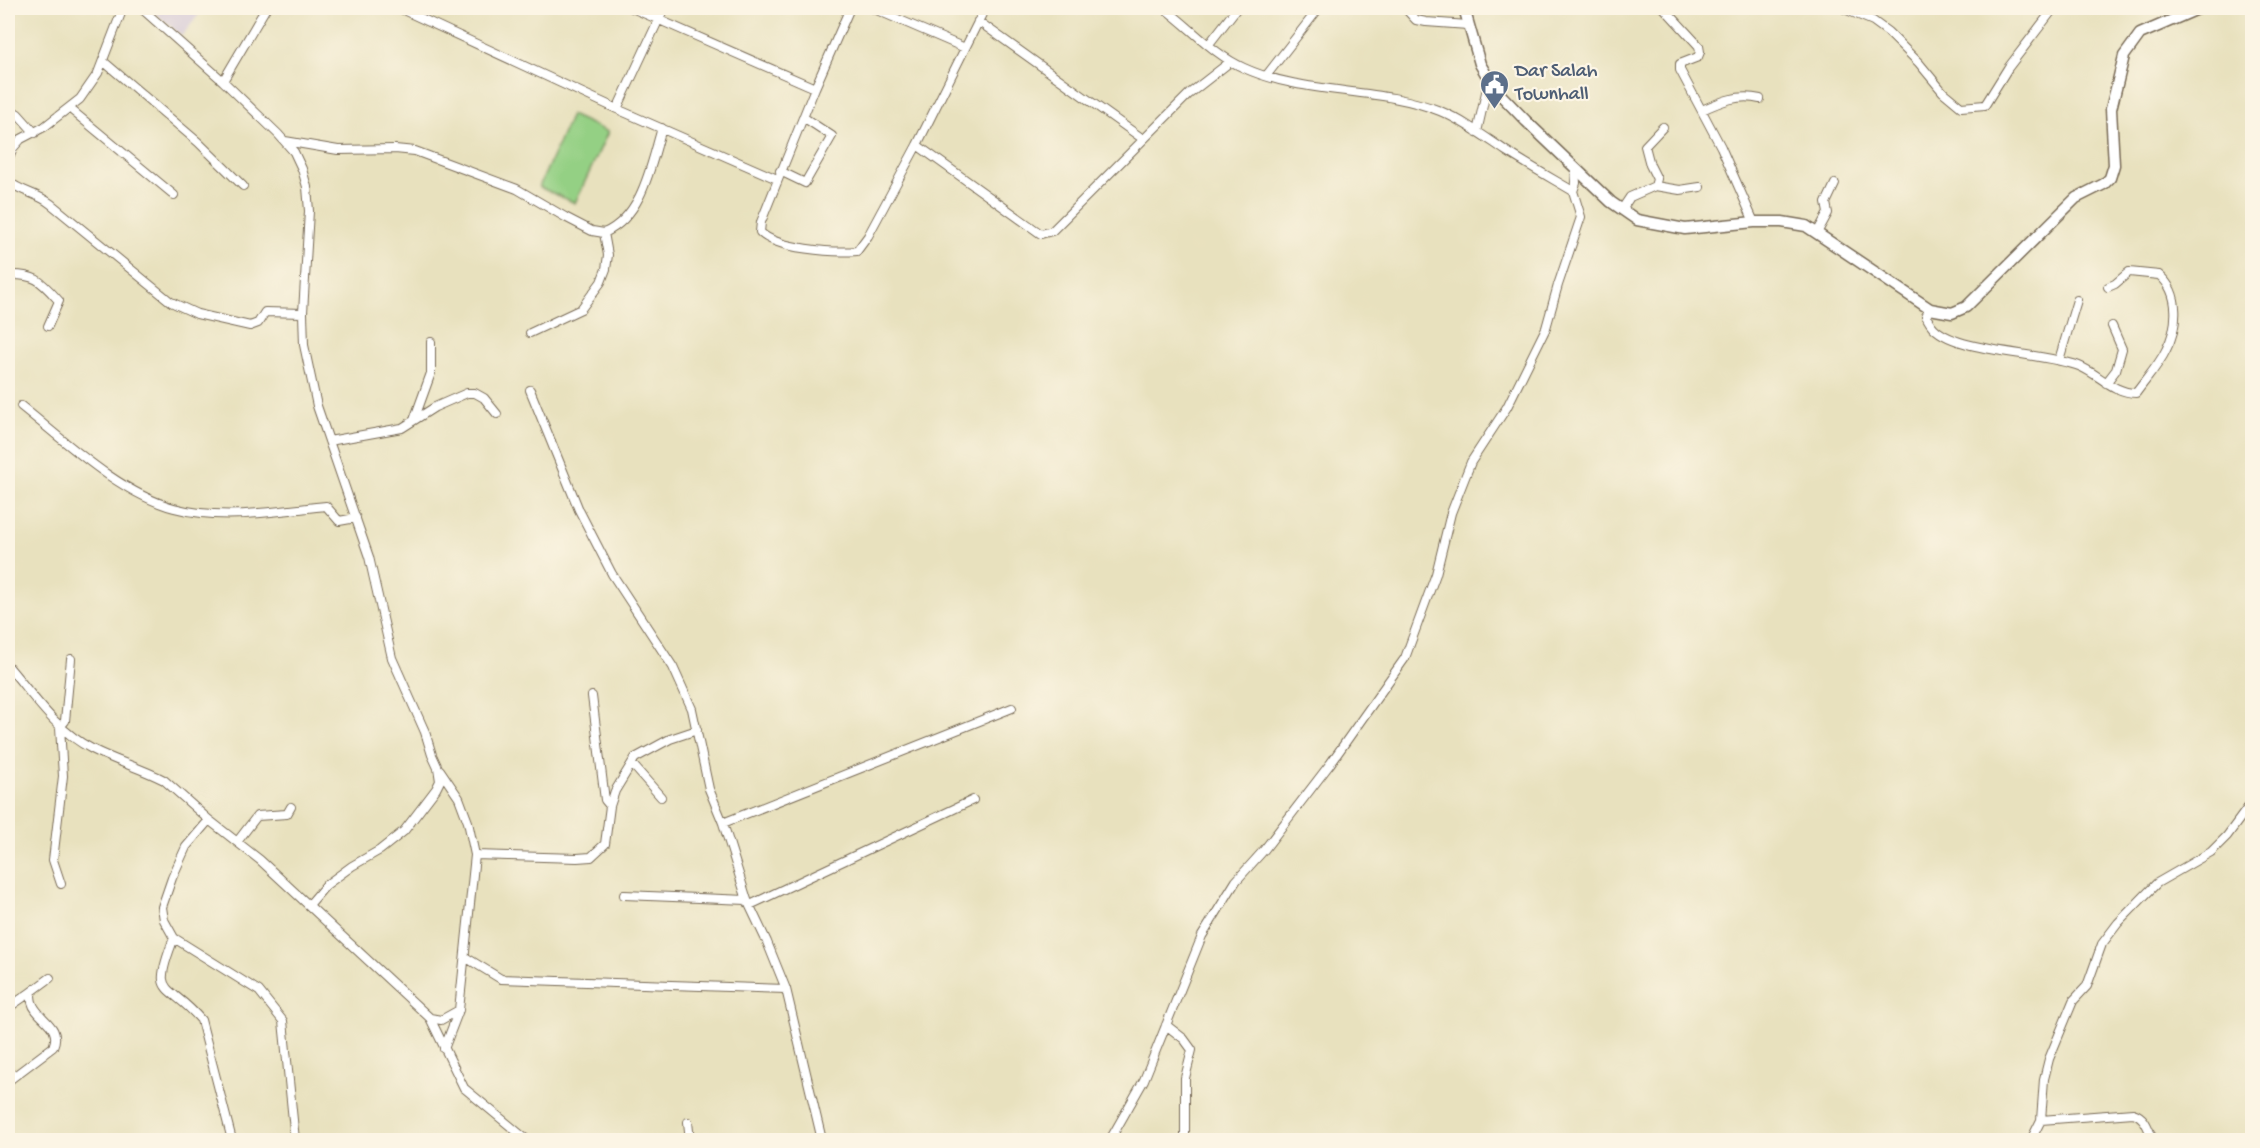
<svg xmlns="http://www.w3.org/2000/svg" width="2260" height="1148" font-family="'Gochi Hand',sans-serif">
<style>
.industrial{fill:#ccbfd4}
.green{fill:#94d084;stroke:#687d51;stroke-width:1.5}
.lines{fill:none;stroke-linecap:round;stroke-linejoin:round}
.minor-casing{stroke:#786a56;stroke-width:10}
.tertiary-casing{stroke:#786a56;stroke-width:13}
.minor{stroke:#fff;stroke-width:8}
.tertiary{stroke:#fff;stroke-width:10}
.labels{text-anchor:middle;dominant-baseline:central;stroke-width:4.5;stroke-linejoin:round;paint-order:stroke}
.service-label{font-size:20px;fill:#4e5e75;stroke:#fcf5e5;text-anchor:start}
</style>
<rect width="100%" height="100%" fill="#fcf5e5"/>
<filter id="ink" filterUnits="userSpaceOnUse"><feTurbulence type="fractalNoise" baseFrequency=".0167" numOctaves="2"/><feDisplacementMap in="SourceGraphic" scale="12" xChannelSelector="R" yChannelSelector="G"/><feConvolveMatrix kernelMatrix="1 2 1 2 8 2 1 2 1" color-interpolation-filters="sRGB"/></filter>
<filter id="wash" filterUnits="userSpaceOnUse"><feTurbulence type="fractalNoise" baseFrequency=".008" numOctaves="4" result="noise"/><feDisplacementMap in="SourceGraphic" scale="24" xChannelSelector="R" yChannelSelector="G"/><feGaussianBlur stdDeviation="1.35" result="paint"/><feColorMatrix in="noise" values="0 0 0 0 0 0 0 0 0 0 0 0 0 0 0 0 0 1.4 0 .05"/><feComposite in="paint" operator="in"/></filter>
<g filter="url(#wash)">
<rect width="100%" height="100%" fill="#e8e1be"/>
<path class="industrial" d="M156,8H204L182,36L153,11Z"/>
<path class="green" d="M571,115L608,132L575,203L539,187Z"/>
</g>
<g filter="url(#ink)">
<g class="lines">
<defs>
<path id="minor" d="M141,8L223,81L278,134L294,152L302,169L307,187L309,211L303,313L304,345L317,406L369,557L392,658L425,732L432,755L438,768L440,781L436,789L404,831L380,850L352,866L326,885L309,905
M399,8L617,109L777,179
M632,8L815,88
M850,8L815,88L761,222L760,232C776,249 834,253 857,251L868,236L917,145L985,8
M872,8L965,48
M1164,8C1190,27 1214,55 1244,68C1306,96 1377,86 1440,111C1464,121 1485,137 1506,151C1528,165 1551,178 1573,191
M1405,8L1416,20L1426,22L1468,25
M1664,8L1699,46L1700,52L1698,57L1680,64V70L1721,147L1754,222
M1842,8L1873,21L1888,32L1919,63L1943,92L1961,107L1985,105L2008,68L2054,8
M978,21L1143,139
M1209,44L1237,8
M103,61L198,142L243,186
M1266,76L1319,8
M223,81L266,8
M8,108L18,114L35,133
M69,108L174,195
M617,109L664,8
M1702,110C1722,101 1738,94 1760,99
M1477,132L1489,79
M285,141L338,150L395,149L415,151L517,189L565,217L592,231L604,233C643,216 651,164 662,128
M917,145L1041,234L1052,231L1189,94L1230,62
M8,159L13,148L21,139L44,127L80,99L98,73L123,8
M780,171L805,183L832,136L803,117
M8,181C21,192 37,193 51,204L171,302L197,314L250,326L258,323L265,312L303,313
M1655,186L1680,190L1700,187
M1622,209L1630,197L1655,186L1657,179L1650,165L1645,146L1663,127
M1817,233L1828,213L1826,203L1835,184
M8,275C36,274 41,281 59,301L48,326
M1930,309L1926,316C1928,320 1931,325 1934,328C1959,353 2042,352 2079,366C2099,374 2113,393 2136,393C2146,379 2159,365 2166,350C2178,327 2181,293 2159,275L2129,272L2115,284L2108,287
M530,333L581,309L601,282L606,269L608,255L604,233
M2059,360L2077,300
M2106,383L2116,370L2122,349L2112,326
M530,390L579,510L612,574L673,667L692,709L709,789L723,823L747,900L767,942L786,989L822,1140
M21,406C65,441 119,493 174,508C222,521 277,511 326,506L339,521L356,518
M414,420L431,373V342
M329,441L402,428L435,407L467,393H475L484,398L497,414
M8,666C33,695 56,731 92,749C115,761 141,768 164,780L209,820L260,860L430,1018L464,1088L527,1140
M592,696L605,800L610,806
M632,764L661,797
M440,770L459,798L468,822L475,855L459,1010L444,1049
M209,820L186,847L172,878L162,907L164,920L174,938L259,991L283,1021L295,1140
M723,823L1012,708
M237,842L257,816L287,814L291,807
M475,855L577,858L591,857L605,844L610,806L615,791L635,758L670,739L697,730
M61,884L53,860L63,776L60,727L65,721L71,659
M624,895L747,900
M750,905L973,800
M174,938C150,999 167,980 201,1020L232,1140
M465,957L501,979L786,989
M8,1008L31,992
M430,1018L441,1020L459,1010
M1166,1025L1184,1039L1192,1050L1185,1078V1140
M8,1081L53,1047C63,1025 36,1019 32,1002C31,999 31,995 31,992L50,978
M2041,1120L2133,1113C2146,1117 2148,1129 2153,1140
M688,1122L690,1140
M1110,1140L1144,1080L1202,936L1236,881L1264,850L1330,764L1405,658L1436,574L1451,513L1471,462L1507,407L1546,328L1558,285L1581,217L1573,191L1576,183L1575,168
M2031,1140L2041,1120L2044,1079L2049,1059L2073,1001L2087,986L2102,944L2118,923L2157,883L2211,852L2227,836L2252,802"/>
<path id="tertiary" d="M1464,8L1480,64L1494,88L1526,121L1611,202L1637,220L1685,229L1754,222H1782L1806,226L1930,309L1952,313L1966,307L2076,198L2104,184L2110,178L2114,165L2111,109L2124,56L2140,34L2200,8"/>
</defs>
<use href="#minor" class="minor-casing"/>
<use href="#tertiary" class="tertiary-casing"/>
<use href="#minor" class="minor"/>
<use href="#tertiary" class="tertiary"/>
</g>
</g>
<defs>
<symbol id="civic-pin" viewBox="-11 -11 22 30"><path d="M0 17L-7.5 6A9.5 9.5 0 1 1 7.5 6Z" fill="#5c6f8a" stroke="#fcf5e5"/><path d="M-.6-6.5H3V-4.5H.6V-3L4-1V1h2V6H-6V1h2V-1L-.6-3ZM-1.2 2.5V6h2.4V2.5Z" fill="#fff"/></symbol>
</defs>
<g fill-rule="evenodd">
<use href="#civic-pin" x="1478" y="68" width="33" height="45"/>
</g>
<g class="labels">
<g class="service-label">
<text x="1515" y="72">Dar Salah<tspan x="1515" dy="23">Townhall</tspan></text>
</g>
</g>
<rect width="2260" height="1148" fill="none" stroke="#fcf5e5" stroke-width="30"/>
</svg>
